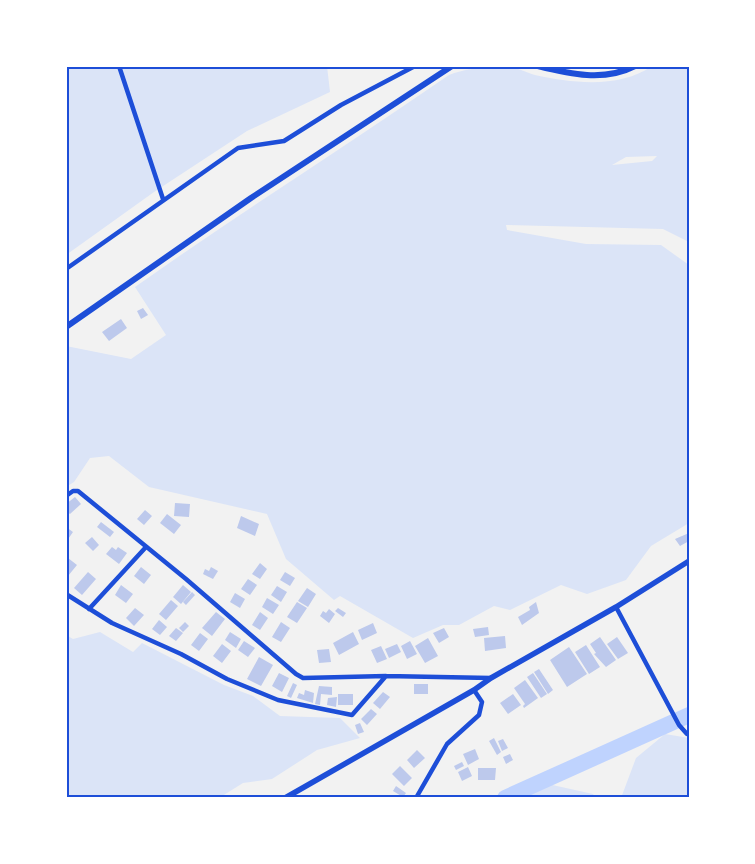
<svg xmlns="http://www.w3.org/2000/svg" width="755" height="864" font-family="'Archivo Narrow',sans-serif">
<style>
.green{fill:#dbe4f7;fill-rule:evenodd}
.lines{fill:none;stroke-linecap:round;stroke-linejoin:round}
.river{stroke:#bfd3fe;stroke-width:16}
.building{fill:#bdc9ec}
.minor{stroke:#1d4ed8;stroke-width:4.5}
.tertiary{stroke:#1d4ed8;stroke-width:5.5}
.secondary{stroke:#1d4ed8;stroke-width:6}
.neatline{fill:none;stroke:#1d4ed8;stroke-width:2}
</style>
<rect width="100%" height="100%" fill="#f2f2f2"/>
<path class="green" d="M66,66H327L330,92L247,131L154,192L66,255Z
M652,66H689V242L663,229L506,225L507,230L586,244L661,245L689,265V523L651,546L626,580L587,594L561,585L510,610L494,606L459,625H443L413,638L340,596L334,600L286,559L267,514L149,487L109,456L90,458L74,482L66,487V346L131,359L166,335L135,287C238,214 345,147 449,75C468,68 492,65 513,68C521,69 528,73 535,75C572,83 619,89 652,66ZM657,156L652,161L612,165L626,157Z
M100,632L133,652L142,643L224,685L253,696L280,716L340,718L360,738L317,750L272,779L243,783L219,798H66V635L73,639Z
M665,734L689,738V798H621L636,758Z
M548,784L593,794L596,798H520Z"/>
<g class="lines">
<path class="river" d="M505,798L689,715"/>
</g>
<path class="building" d="M143,308L148,315L141,319L137,311Z
M121,319L127,328L109,341L102,332Z
M75,497L81,504L70,514L66,511V504Z
M175,503L190,504L189,517L174,516Z
M145,510L152,516L144,525L137,519Z
M167,514L181,525L174,534L160,523Z
M241,516L259,524L255,536L237,528Z
M101,522L114,532L110,537L97,527Z
M66,527L73,532L66,542Z
M689,533V541L680,546L675,539Z
M92,537L99,545L93,551L85,543Z
M112,547L116,550L118,547L127,553L119,564L106,554Z
M68,558L77,565L68,576L66,561Z
M260,563L267,569L260,579L252,574Z
M141,567L151,575L144,584L134,576Z
M211,567L218,571L213,579L203,574L205,569L209,571Z
M88,572L96,579L82,595L74,588Z
M285,572L295,578L290,586L280,580Z
M248,579L257,585L250,595L241,589Z
M121,585L133,594L126,603L115,595Z
M183,585L191,592L181,604L173,597Z
M277,586L287,592L281,602L271,595Z
M307,588L316,594L308,607L298,601Z
M192,592L195,595L186,605L183,602Z
M235,593L245,599L240,608L230,602Z
M267,598L279,605L273,614L262,607Z
M171,600L178,606L166,620L159,614Z
M297,602L307,608L297,623L287,617Z
M536,602L539,613L522,625L518,617L530,610L529,607Z
M135,608L144,615L134,626L126,618Z
M338,608L346,613L343,617L335,611Z
M329,609L335,614L329,623L320,616L323,611L326,613Z
M216,612L225,619L212,636L202,628Z
M260,612L268,618L260,630L252,625Z
M159,620L167,627L160,635L152,629Z
M185,622L189,626L183,632L179,628Z
M281,622L290,628L281,642L272,637Z
M373,623L377,633L362,640L358,630Z
M488,627L489,635L475,637L473,629Z
M176,628L183,633L176,641L169,636Z
M444,628L449,637L439,643L433,633Z
M230,632L241,639L236,648L225,640Z
M353,632L359,644L339,655L333,643Z
M200,633L208,639L199,651L191,645Z
M505,636L506,648L485,651L484,638Z
M600,637L616,660L606,667L594,654L596,653L590,644Z
M617,637L628,653L618,659L607,644Z
M428,638L438,656L425,663L415,646Z
M244,641L255,648L248,657L238,650Z
M410,641L417,654L407,659L401,646Z
M222,644L231,651L222,663L213,656Z
M397,644L401,652L389,658L385,649Z
M586,645L600,667L589,674L575,652Z
M381,646L387,659L377,663L371,650Z
M569,647L587,674L567,687L550,660Z
M329,649L331,662L319,663L317,650Z
M259,657L273,665L261,686L247,679Z
M539,669L553,690L548,694L534,672Z
M279,673L289,678L282,692L272,686Z
M533,673L547,694L541,698L527,677Z
M525,680L538,698L524,708L523,706L525,704L514,688Z
M293,683L297,685L291,698L287,696Z
M414,684H428V694H414Z
M319,686L332,687V695L321,694L320,705L315,704Z
M305,690L314,693L313,703L297,698L299,693L304,695Z
M383,692L390,697L380,709L373,703Z
M338,694H353V705H338Z
M513,694L521,705L508,714L500,703Z
M337,697L336,707L327,705L328,698Z
M371,709L377,714L367,725L361,719Z
M360,723L364,732L358,734L355,725Z
M494,738L501,752L497,755L489,741Z
M503,739L508,748L502,751L498,741Z
M475,749L479,759L468,765L463,754Z
M417,750L425,758L414,768L407,760Z
M510,754L513,760L506,764L503,757Z
M462,762L464,766L456,770L454,766Z
M400,766L412,778L404,786L392,774Z
M468,767L472,776L462,781L458,772Z
M478,768H496L495,780H478Z
M396,786L406,793L403,797L393,791Z"/>
<g class="lines">
<path class="minor" d="M119,66L163,199
M66,269L238,148L284,141L341,105L415,66
M66,496L73,491H78L186,579L296,674L303,678L386,676L352,715L278,700L227,679L181,654L112,623L66,594
M616,607L679,725L687,734L689,733
M89,609L146,547
M386,676L491,678
M416,798L447,744L479,715L482,702L474,690"/>
<path class="tertiary" d="M285,798L474,690L491,678L616,607L689,561"/>
<path class="secondary" d="M538,66C570,74 604,82 635,66
M66,327L251,198L452,66"/>
</g>
<rect width="755" height="864" fill="none" stroke="#ffffff" stroke-width="135"/>
<rect x="68" y="68" width="620" height="728" class="neatline"/>
</svg>
